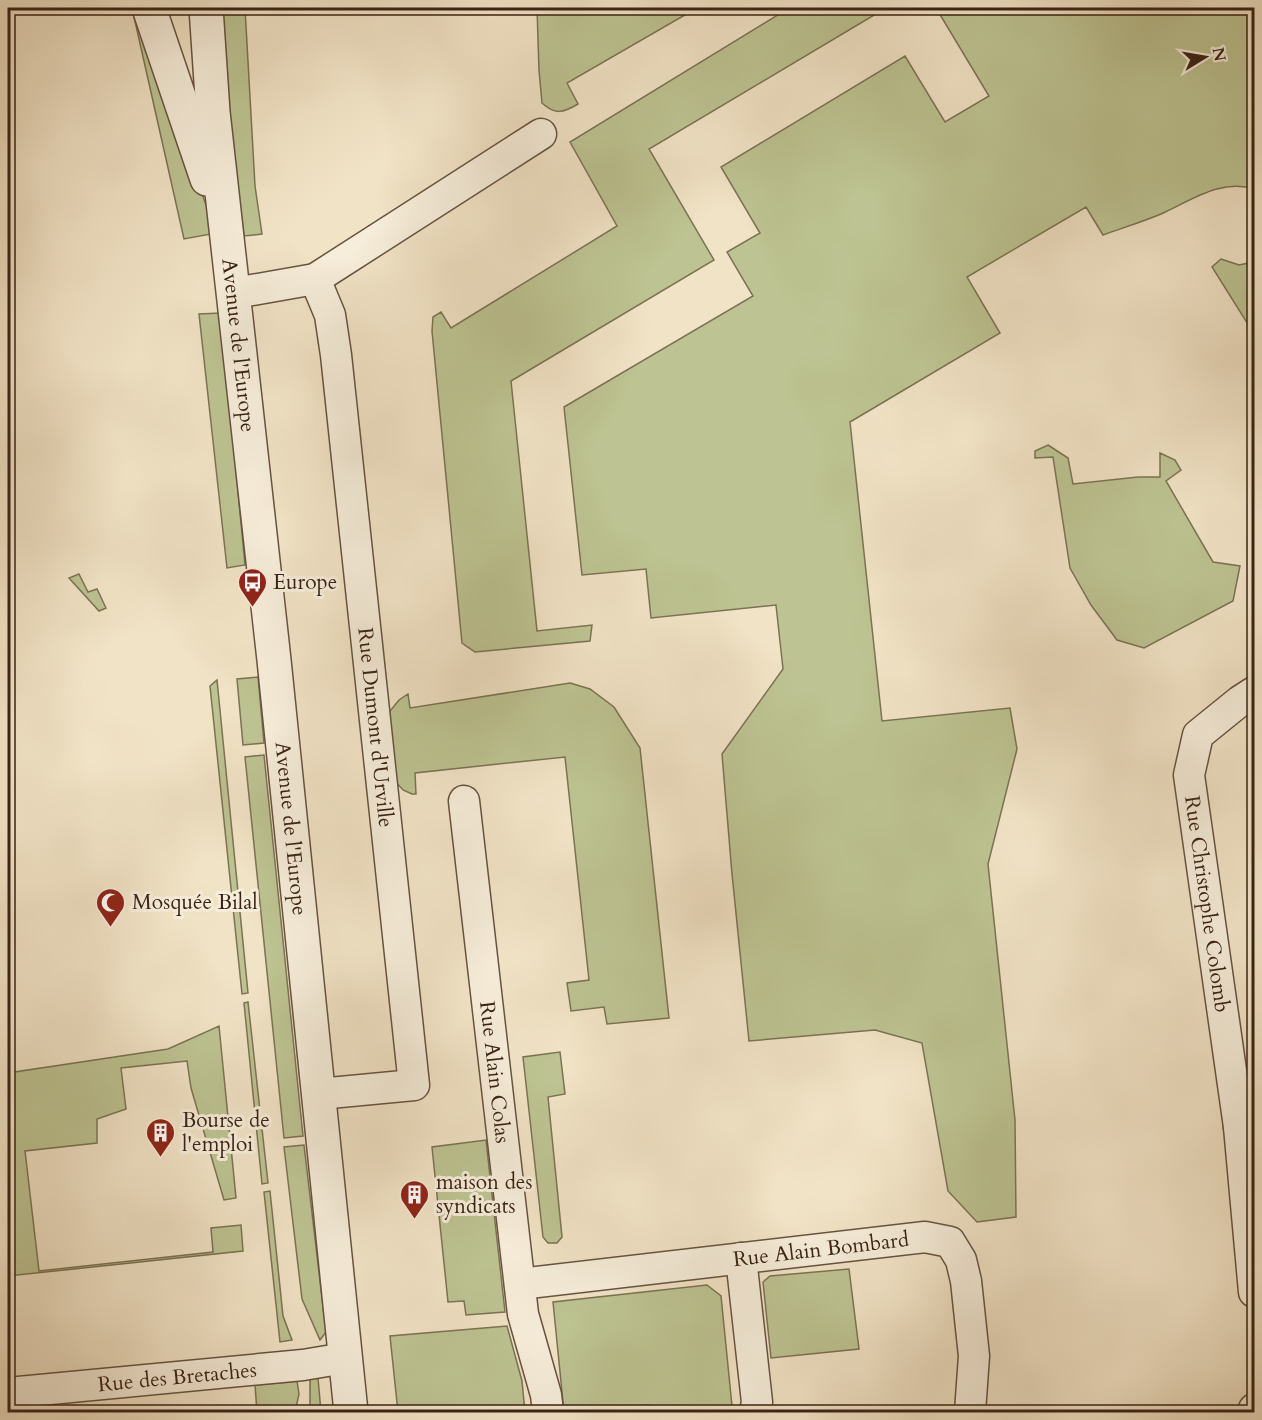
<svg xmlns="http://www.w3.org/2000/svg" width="1262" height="1420" font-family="Cardo,serif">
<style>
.green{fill:#bdc392;stroke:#7b7354;stroke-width:1.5}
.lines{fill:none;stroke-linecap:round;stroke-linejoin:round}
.minor-casing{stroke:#675341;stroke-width:33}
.tertiary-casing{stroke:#675341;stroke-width:36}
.minor{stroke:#f6edda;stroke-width:30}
.tertiary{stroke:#f6edda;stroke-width:33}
.labels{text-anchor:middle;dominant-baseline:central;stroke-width:6;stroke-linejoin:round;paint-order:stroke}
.street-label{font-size:21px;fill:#392315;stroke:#f6edda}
.poi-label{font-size:21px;fill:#392315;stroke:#f6edda;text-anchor:start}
</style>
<rect width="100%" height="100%" fill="#f1e3c6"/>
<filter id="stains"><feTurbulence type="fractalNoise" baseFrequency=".00333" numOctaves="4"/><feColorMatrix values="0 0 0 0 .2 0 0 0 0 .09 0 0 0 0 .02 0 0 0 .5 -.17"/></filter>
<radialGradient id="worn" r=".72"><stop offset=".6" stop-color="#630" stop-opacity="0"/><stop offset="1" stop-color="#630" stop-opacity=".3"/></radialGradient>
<path class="green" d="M132,8H137L207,208L211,234L184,239Z
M221,8H245L255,186L262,234L244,236L232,146Z
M537,8H697L567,83L578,104C563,113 555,115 542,103L539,70Z
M789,8H886L649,149L714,260L511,381L537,631L592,625L590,641L475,652L462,643L432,331L433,317L441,312L451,328L617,226L570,142Z
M936,8H1254V189C1222,178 1190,201 1161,214C1142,222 1122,228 1103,235L1086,207L967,277L1000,333L850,422L882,721L1010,708L1017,749L988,864L1015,1120L1016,1217L977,1222L948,1191L922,1043L875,1030L749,1041L732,874L722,754L783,669L776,605L651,618L646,569L582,575L564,407L753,296L727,252L760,233L721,167L905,56L945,122L989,96Z
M1221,259L1239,265L1254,262V289L1247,294L1254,305V334L1212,267Z
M221,313L245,565L227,568L199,314Z
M1048,445L1068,458L1073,484L1138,477H1160V453L1175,460L1181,470L1166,481L1213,562L1240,566L1233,601L1144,648L1117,640L1091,605L1070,568L1053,457L1035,458V451Z
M79,574L88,592L97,589L106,608L99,611L69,578Z
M258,677L264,743L243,745L237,679Z
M217,680L248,993L242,994L210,686Z
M570,683L590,689L614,707L640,748L669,1018L607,1024L604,1007L571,1011L567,983L589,980L565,757L415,773L416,794H412L403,790L394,780L386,729L390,711L399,700L408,694L410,708Z
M264,755L303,1136L284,1138L245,757Z
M248,1002L268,1183L262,1184L244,1003Z
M219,1026L236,1198L224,1200L191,1088L187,1061L121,1068L126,1109L97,1119V1143L25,1151L39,1271L213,1252L211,1228L241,1225L243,1251L8,1276V1073L168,1049Z
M560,1052L565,1094L548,1097L562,1237L557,1243H548L543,1237L523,1057Z
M486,1140L505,1312L466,1315L464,1301L448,1302L432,1147Z
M304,1145L326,1332L320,1340L302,1299L284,1147Z
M270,1191L283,1316L292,1340L280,1342L264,1192Z
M849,1269L859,1349L771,1358L763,1282L770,1276Z
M707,1285L721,1296L732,1406L731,1412H679L648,1405L564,1412L553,1302Z
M507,1326L522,1381L525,1412H398L390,1336Z
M310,1376L318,1378L321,1412H310Z
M297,1381L299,1394L295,1412H257L255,1385Z"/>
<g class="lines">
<defs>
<g id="minor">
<path id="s1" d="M315,279L330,315L336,355L414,1085L319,1094"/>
<path d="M235,293L315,279L541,134"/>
<path id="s2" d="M1254,692L1240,701L1198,735L1189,775L1239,1127L1254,1126"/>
<path id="s3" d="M464,801L523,1314L546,1395L548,1412"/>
<path d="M1239,1127L1254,1292"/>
<path d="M741,1258L757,1402L755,1412"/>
<path id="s4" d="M520,1284L925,1237L950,1242L961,1260L966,1281L974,1356L970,1412"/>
<path id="s5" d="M8,1393L303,1365L345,1358"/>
<path d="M1254,1412V1409"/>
</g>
<g id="tertiary">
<path d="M149,8L207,179"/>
<path id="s6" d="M206,8L213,112L274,660L351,1412"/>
</g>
</defs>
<use href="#minor" class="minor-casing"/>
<use href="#tertiary" class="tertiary-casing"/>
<use href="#minor" class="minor"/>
<use href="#tertiary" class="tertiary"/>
</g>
<defs>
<symbol id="bus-pin" viewBox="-11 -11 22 30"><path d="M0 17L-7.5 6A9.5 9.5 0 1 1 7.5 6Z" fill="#8f2418" stroke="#f6edda"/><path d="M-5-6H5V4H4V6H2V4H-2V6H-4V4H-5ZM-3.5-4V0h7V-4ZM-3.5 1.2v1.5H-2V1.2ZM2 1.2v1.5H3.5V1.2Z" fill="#fff"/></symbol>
<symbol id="mosque-pin" viewBox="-11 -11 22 30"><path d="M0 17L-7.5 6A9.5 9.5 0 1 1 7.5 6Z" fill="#8f2418" stroke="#f6edda"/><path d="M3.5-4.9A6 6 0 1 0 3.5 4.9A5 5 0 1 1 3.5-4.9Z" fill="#fff"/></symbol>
<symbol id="building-pin" viewBox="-11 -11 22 30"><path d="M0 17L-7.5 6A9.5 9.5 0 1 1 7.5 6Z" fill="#8f2418" stroke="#f6edda"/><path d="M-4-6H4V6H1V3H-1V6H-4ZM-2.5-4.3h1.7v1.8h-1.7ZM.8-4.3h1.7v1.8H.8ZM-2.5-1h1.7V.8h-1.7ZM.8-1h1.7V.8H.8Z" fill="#fff"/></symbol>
</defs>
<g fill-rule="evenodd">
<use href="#bus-pin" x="236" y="566" width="33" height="45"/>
<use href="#mosque-pin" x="94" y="886" width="33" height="45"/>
<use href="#building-pin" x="144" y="1116" width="33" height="45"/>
<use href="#building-pin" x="398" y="1178" width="33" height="45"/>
</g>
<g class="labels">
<g class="street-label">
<text stroke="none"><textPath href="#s6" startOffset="339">Avenue de l'Europe</textPath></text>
<text stroke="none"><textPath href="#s1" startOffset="454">Rue Dumont d'Urville</textPath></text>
<text stroke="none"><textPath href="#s6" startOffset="825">Avenue de l'Europe</textPath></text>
<text stroke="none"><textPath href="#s2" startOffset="242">Rue Christophe Colomb</textPath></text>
<text stroke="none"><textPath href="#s3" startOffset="273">Rue Alain Colas</textPath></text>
<text stroke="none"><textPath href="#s4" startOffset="303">Rue Alain Bombard</textPath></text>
<text stroke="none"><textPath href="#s5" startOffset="170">Rue des Bretaches</textPath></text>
</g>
<g class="poi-label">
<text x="273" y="582">Europe</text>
<text x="132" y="902">Mosquée Bilal</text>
<text x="182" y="1120">Bourse de<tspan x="182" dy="24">l'emploi</tspan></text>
<text x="436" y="1182">maison des<tspan x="436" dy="24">syndicats</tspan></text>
</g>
</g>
<rect width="1262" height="1420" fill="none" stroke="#f1e3c6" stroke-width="30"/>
<rect x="9" y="9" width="1244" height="1402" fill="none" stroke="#392315" stroke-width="3"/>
<rect x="15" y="15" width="1232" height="1390" fill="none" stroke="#392315" stroke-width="1.5"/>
<g transform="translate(1205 57) rotate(79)" stroke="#f6edda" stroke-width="4.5" paint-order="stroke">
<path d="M0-4.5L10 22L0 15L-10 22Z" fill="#392315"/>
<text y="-9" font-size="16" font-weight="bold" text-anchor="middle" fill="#392315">N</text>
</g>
<rect width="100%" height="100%" filter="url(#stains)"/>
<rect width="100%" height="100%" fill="url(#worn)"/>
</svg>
